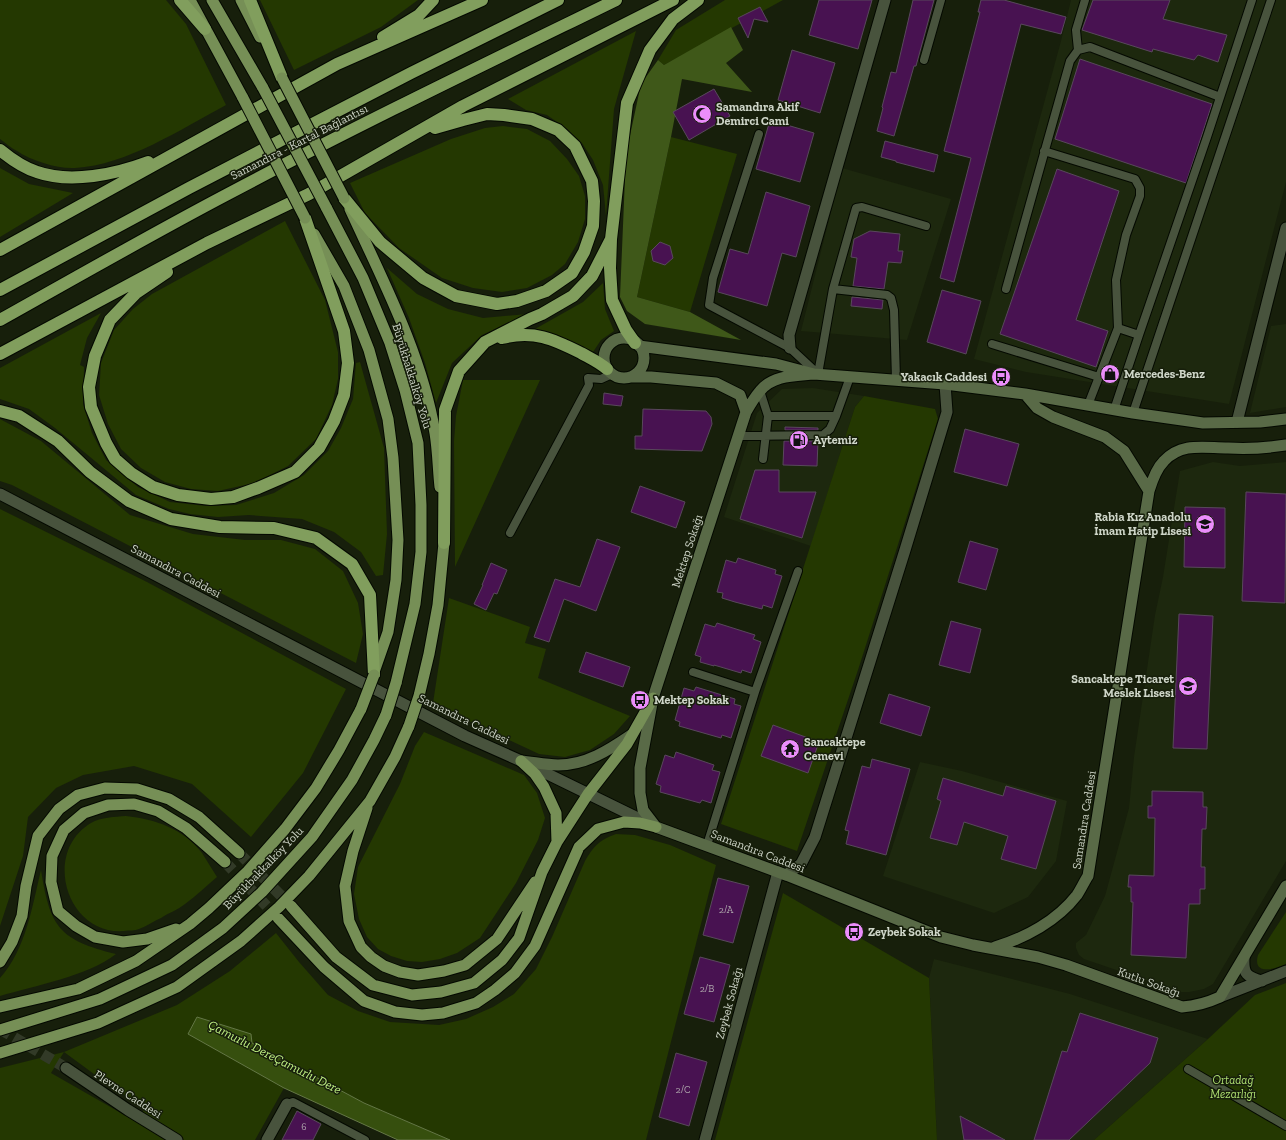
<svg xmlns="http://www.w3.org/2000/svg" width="1286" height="1140" font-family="'Zilla Slab',serif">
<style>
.built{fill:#1d280e}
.green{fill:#243801;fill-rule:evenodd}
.forest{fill:#3f5819}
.water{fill:#364f0e;stroke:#647746}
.building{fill:#481251;stroke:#59485c}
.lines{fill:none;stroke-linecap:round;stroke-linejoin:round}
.tertiary-tunnel{stroke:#323a27;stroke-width:11;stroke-dasharray:11 5.5;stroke-linecap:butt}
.trunk-tunnel{stroke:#323a27;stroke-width:11;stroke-dasharray:11 5.5;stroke-linecap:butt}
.service-casing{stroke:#040900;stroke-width:10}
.minor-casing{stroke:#040900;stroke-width:13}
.tertiary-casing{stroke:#040900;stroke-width:13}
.secondary-casing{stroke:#040900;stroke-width:13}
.trunk-casing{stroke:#040900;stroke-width:13}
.motorway-casing{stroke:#040900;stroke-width:14}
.service{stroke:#48533d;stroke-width:8}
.minor{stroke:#48533d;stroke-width:11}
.tertiary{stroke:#48533d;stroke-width:11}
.secondary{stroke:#596a47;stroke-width:11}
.trunk{stroke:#768f56;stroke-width:11}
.motorway{stroke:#819e5d;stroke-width:12}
.trunk-bridge-casing{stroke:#040900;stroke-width:13;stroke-linecap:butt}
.trunk-bridge{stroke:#768f56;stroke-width:11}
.labels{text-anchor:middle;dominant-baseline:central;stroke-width:3;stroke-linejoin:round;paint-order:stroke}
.number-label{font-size:10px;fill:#aca4aa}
.poi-label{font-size:12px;font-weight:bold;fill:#ced5c8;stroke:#171f0b;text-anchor:start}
.street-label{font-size:12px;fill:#ced5c8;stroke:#171f0b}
.park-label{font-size:12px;font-style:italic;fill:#aede71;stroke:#171f0b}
.water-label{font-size:13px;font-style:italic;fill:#c2f385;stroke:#171f0b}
</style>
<rect width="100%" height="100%" fill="#171f0b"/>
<path class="built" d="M1071,0H1286V182L1229,404L1026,372L974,359L1061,41Z
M842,168L951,199L907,340L801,331Z
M1286,324V407L1250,413L1271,326Z
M813,388L864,396L855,407L811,546L724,517L757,413L782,389Z
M1213,462L1240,466L1286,462V861L1213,984L1204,989L1189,992H1181L1084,959L1079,955L1076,948V943L1086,935L1105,896L1129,808L1134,757L1155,615L1163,577L1180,471Z
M920,762L962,771L1067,801L1056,861L1028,897L994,913L883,876Z
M934,959L1070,994L1208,1039L1094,1140H937L929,978Z"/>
<path class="green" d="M0,0H166L186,24L226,105C181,129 127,165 75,168C58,169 32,161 17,151C11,148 6,143 0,139Z
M260,0H418L381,27L294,70Z
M725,0H783L664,65L658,60L676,30Z
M636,31L614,109L606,216L603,185L593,160L582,143L567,129L547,115L526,110L508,99Z
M503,126L527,129L550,141L567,159L579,176L585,196V219L578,242L565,264L552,275L527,288L502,292L473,288L442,278L399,248L365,213L350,183L451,139L485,128Z
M671,137L737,154L690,312L637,297Z
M0,168L29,184L73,193L0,237Z
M285,221L325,300L338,352V379L332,405L316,439L288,466L254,483L218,491L191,489L165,482L141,468L121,449L108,424L99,395L101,363L114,330L133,309L152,294Z
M387,268L417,294L448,309L483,318L528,314L482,335L452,363L436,403L425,363L409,318Z
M603,283L605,309L614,331L601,340L591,355L535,329L583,302Z
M101,313L87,338L80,365L84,367L83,404L92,433L106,460L138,487L170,502L206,506L236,505L274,493L304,475L328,451L341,428L353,399L356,363L360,362L384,448L387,534L383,575L376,576L361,552L334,532L302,519L249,515L218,517L190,514L169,509L136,495L55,428L29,409L0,399V368Z
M463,380H540L455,567L454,441L456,416Z
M864,396L935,409L938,419L858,670L797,851L721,824L855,407Z
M0,419L41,441L130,515L193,534L245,540H281L315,549L343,571L358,603L363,634L356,663L12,485L0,481Z
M0,509L147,582L346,689L303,773L251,837L192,784L134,766L83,775L56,788L28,817L23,856L0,926Z
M449,598L530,627L525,643L546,649L538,678L630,716L614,734L590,750L565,757L539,754L475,724L433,703Z
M424,732L524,775L537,793L545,818L538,840L516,883L480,938L457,953L440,959L422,962L407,961L391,956L378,949L367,937L359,919L354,894L358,867L400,784L415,746Z
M126,816C155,819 184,829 202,853C207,861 212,869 217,877C206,886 196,896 185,904C178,910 168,913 161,918C154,921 147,926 139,929C135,931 129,930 124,931C66,935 42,852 91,823C101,817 115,817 126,816Z
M616,834L635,835L670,845L716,865L646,1140H450L364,1103L251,1043V1034L198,1017L188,1034L284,1088L255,1140H0V1068L64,1052L177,1005L230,971L276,933L299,962L328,995L358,1011L390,1022L439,1025L466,1019L493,1007L514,994L536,969L552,937L585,861C594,846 599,840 616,834ZM64,1052L94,1074L145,1109L135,1121L51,1073Z
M41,870C50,927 59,940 116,954C88,976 34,986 0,996V978C26,949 32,907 41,870Z
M783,893L929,978L937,1140H715Z
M1286,912V964C1276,969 1252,976 1258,955Z
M1286,983V1140H1094L1208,1039L1255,995Z"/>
<path class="forest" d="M731,27L743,50L726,63L752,92L682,79L671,137L637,297L690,312L741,340L645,324L627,311L620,297L626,154L641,84L658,60L664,65Z"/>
<path class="water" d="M197,1017L251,1034L252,1043L364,1103L450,1140H398L284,1088L188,1034Z"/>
<path class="building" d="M819,0H872L858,49L809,35Z
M913,0H934L916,66H914L894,136L877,131L883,108L882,107L891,72L896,73Z
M981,0H1004L1066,17L1061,34L1021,24L954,282L940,278L971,158L944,151L980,12H978Z
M1093,0H1170L1163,19L1227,35L1218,62L1198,55L1194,60L1153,49L1152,52L1082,30Z
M760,7L768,22L754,19L748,38L738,18Z
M792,50L835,63L820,113L778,100Z
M1080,59L1212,104L1186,183L1055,139Z
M714,89L730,116L689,140L673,112Z
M770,120L814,133L800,182L756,169Z
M885,141L938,155L934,172L896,162V161L881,157Z
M1057,169L1119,191L1076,320L1108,331L1096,367L1000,334Z
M766,192L810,206L796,257L782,253L767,306L718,292L730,249L748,254Z
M870,231L900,234L898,251H903L901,263L888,262L884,289L853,286L857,258L851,257L854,239Z
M660,242L670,246L673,258L665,265L653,261L651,251Z
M942,290L981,301L966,354L927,342Z
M852,297L883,300L882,309L851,306Z
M604,393L623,396L621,406L603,404Z
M643,409L706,411L711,417L712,424L702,451L635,449V436H642Z
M785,427L818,428V430H785Z
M965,429L1019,444L1007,486L954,472Z
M784,441H818L817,466L783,465Z
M755,470H779V492H816L802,538L740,519Z
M640,486L685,502L676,528L631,512Z
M1246,492L1286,494L1285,603L1242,601Z
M1185,507L1225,508V568L1184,567Z
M597,539L620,547L596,611L564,599L549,642L534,637L555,579L580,587Z
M970,541L998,549L986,590L958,582Z
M738,558L776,570L775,574L782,576L772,608L763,605L762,609L735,602L722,598L723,593L717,592L726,560L736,563Z
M491,563L507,570L497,594L494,593L486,610L474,604L483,585H482Z
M1179,614L1213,616L1207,749L1173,748Z
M951,621L981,629L970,673L939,665Z
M717,623L755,635L753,639L761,642L751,673L742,670L741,673L714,665V666L700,662L701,657L695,655L705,624L715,627Z
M586,652L630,667L623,687L579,672Z
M696,687L735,699L734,704L741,706L731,738L722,735L721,738L679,726L680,722L675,720L684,688L694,691Z
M889,694L930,707L921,736L880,723Z
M773,725L819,742L808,773L761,756Z
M676,752L714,765L712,770L720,772L711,803L702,800L700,803L660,792L661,786L656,784L665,755L674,758Z
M872,759L910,769L886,855L846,844L849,831L845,830L862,766L870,768Z
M943,778L1003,796L1006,786L1056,801L1036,869L1001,859L1008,836L964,822L957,845L930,838L941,801L937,799Z
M1152,791L1203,792V807H1207L1206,829H1202L1201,867H1205V889H1200V904H1189L1186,958L1131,955L1133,902H1131V887H1128L1129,875L1154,876L1155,818H1148V806H1152Z
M718,878L749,886L733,943L703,935Z
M700,957L730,965L714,1022L684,1014Z
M1080,1013L1158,1038L1150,1063L1069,1140H1034L1062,1051L1067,1052Z
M676,1053L707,1062L689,1126L659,1117Z
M297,1111L321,1124L313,1140H282Z
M960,1116L1005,1140H964Z"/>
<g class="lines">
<path class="tertiary-tunnel" d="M0,1029L66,1068"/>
<path class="trunk-tunnel" d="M239,853L291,906
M225,862L278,918"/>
<defs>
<path id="service" d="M1078,50L1076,30L1085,0
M924,60L941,0
M759,134L713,278L709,305L790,348L818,374
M1044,151L1135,179L1140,188V196L1126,235L1116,280L1118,328L1088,405
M833,289L887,295L891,298L894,310L896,380
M1006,289L1070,61L1078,50L1090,47L1220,97
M1118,328L1139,335
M992,344L1099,377
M818,374L833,289L856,208L862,207L926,226
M760,391L768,416H836L850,377
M1114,410L1139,335L1207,137L1252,0
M1133,413L1271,0
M738,436L823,435L830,429L836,416
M763,459L768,416
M510,533L589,385L588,378L601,379L612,374
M693,672L755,692
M707,845L755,692L798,571
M1188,1069L1286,1126
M287,1104L293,1102L365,1140"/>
<path id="minor" d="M790,348L789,335L885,0
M1237,422L1286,228
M786,875L801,864L815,837L905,550L947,412L945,384
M1244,958C1243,974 1247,977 1262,981
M1220,997L1286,971
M267,1140L287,1104
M705,1140L778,872"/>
<path id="tertiary" d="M0,494L465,736L521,761L650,824
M66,1068L128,1110L177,1140"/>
<path id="secondary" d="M604 358a20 20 0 1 1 40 0a20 20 0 1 1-40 0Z
M639,346L776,364L814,374L945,384L1025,394L1133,413L1203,423L1260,422L1286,419
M814,374C795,376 773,375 760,391C754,398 750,405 746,412L653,698L640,768V793L643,810L656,827L786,875L941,937L973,945L1038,957L1066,965L1182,1007C1196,1006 1207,1003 1220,997L1286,886
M630,377H651L716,383L740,395L746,412
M1025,394L1037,408L1053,417L1105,437L1124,451L1149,491
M521,761C533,762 546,765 558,765C586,765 609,750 631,735
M995,947C1025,938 1057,921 1077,895C1081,889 1084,882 1088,876L1149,491C1152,481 1156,469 1164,461C1182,442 1204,448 1228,448C1247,449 1267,448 1286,445"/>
<path id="trunk" d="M190,0L243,98
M212,0L263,88
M241,0L260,37
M326,207L363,278L390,343L405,390L418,443L421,505V552L415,604L396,683
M350,209C383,281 422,355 435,433C438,451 438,469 440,487
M314,234L344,286L369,350L388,419L393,458L398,540L396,580L388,632L374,672
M419,696L429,654L438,605L444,543V534
M521,761L535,774L544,787L556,813L557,842
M367,808L353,851L345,886L349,921L361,947L371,957L384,966L400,972L418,975L444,971L465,965L497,939L535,882
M291,906L336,957L373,985L412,995L441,992L474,983L502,960L519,938L542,872L557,842L588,794L627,744L653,698
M278,918L324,967L364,1001L395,1012L422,1015L443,1013L476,1003L495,990L515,973L535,946L579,847L598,829L624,822L640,823L656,827
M176,929L147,939L123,942L95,937L76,926L58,911L51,882L52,856L64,830L84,813L108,805L134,804L158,811L186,828L225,862
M0,962L12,942L22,916L26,886L38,836L59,809L78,795L105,788L137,789L169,799L199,817L239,853
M0,1007L78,989L136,961L190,924L209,908L248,871L285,829L316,788L339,750L361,709
M0,1030L100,999L172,965L223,928L262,892L312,837L352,780L374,740L386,715
M0,1053L98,1023L177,987L241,941L279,907L309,876L370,801L395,757L409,726"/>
<path id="motorway" d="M180,0L205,29
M250,0L282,78
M383,37L419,15L433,0
M0,150C11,159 24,168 37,172C71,184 116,174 148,162
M344,198L380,242L423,278L456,296L497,304L517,301L546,291L572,273L584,252L593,226L594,201L592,181L575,146L558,130L532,119L504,115L487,114L463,120L435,128
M0,250L337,64L482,0
M167,272L136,293L110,320L95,356L89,387L91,407L106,443L115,459L131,473L153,487L178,495L211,499L233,497L258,488L295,472L319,448L334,421L344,395L348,363L344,331L305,218
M0,290L189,188L411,73L558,0
M0,320C75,278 150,235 226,195C354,127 485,64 616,0
M502,338C534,330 553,339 581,353C590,358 599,362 607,369
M635,343L626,330L612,300L610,268L611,239L627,103L650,50L673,19L698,0
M0,354L207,243L309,194L463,106L673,0
M0,411L19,416L58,441L90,472L129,501L171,519L220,527L274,528L316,538L352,564L370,595L374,675
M444,543L445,410L459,371L485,342L530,319L542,314L573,296L592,276L611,239"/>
</defs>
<use href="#service" class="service-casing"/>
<use href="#minor" class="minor-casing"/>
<use href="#tertiary" class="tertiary-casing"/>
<use href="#secondary" class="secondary-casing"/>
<use href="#trunk" class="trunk-casing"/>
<use href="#motorway" class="motorway-casing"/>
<use href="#service" class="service"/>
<use href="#minor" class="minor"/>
<use href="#tertiary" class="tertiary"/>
<use href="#secondary" class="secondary"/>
<use href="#trunk" class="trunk"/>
<use href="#motorway" class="motorway"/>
<defs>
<path id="trunk-bridge" d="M282,78L344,198
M263,88L326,207
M243,98L305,218
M361,709L374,675
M386,715L396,683
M409,726L419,696"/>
</defs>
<use href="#trunk-bridge" class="trunk-bridge-casing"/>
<use href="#trunk-bridge" class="trunk-bridge"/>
</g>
<defs>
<symbol id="mosque-disc" viewBox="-11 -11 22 22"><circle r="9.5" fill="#eb8dfb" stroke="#171f0b"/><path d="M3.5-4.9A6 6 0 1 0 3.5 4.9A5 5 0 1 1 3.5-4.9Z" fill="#111"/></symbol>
<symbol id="shop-disc" viewBox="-11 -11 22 22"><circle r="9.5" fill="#eb8dfb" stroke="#171f0b"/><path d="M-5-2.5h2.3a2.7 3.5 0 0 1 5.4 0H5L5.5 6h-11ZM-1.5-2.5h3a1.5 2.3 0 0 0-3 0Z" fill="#111"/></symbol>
<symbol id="bus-disc" viewBox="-11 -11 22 22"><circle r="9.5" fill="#eb8dfb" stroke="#171f0b"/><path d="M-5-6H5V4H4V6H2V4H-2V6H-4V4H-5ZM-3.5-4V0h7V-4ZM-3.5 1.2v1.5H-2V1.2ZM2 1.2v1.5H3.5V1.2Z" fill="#111"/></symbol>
<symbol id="fuel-disc" viewBox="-11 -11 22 22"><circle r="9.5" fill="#eb8dfb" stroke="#171f0b"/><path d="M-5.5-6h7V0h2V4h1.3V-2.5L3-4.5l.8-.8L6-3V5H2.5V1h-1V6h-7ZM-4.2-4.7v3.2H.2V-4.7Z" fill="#111"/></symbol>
<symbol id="school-disc" viewBox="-11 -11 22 22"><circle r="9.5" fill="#eb8dfb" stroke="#171f0b"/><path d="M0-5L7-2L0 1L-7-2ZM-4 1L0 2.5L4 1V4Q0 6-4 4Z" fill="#111"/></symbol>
<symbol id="temple-disc" viewBox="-11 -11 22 22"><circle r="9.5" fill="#eb8dfb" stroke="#171f0b"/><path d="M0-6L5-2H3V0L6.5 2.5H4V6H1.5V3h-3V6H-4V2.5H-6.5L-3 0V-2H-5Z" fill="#111"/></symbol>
</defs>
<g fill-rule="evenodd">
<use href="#mosque-disc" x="691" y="103" width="22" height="22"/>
<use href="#shop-disc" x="1099" y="363" width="22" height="22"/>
<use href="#bus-disc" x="990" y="366" width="22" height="22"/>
<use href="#fuel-disc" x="788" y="429" width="22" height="22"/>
<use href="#school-disc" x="1194" y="513" width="22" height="22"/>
<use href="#school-disc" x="1177" y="675" width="22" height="22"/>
<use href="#bus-disc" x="629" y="689" width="22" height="22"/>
<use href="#temple-disc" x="779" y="738" width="22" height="22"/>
<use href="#bus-disc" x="843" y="921" width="22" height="22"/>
</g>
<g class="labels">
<g class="number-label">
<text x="726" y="910">2/A</text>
<text x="707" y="989">2/B</text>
<text x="683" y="1090">2/C</text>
<text x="304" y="1127">6</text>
</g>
<g class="poi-label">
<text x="716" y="107">Samandıra Akif<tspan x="716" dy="14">Demirci Cami</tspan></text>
<text x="1124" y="374">Mercedes-Benz</text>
<text x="987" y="377" text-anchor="end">Yakacık Caddesi</text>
<text x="813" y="440">Aytemiz</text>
<text x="1191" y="517" text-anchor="end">Rabia Kız Anadolu<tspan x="1191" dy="14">İmam Hatip Lisesi</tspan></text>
<text x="1174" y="679" text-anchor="end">Sancaktepe Ticaret<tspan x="1174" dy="14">Meslek Lisesi</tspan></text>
<text x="654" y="700">Mektep Sokak</text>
<text x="804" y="742">Sancaktepe<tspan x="804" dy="14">Cemevi</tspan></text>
<text x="868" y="932">Zeybek Sokak</text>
</g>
<g class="street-label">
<text transform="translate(299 142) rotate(-27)">Samandıra - Kartal Bağlantısı</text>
<text transform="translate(412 376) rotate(73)">Büyükbakkalköy Yolu</text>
<text transform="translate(687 551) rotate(-72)">Mektep Sokağı</text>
<text transform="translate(176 571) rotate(28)">Samandıra Caddesi</text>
<text transform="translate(464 719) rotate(26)">Samandıra Caddesi</text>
<text transform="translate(1084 820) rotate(-81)">Samandıra Caddesi</text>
<text transform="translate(758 851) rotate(21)">Samandıra Caddesi</text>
<text transform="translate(263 868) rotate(-46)">Büyükbakkalköy Yolu</text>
<text transform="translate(1149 982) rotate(20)">Kutlu Sokağı</text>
<text transform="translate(729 1003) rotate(-75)">Zeybek Sokağı</text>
<text transform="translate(128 1094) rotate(33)">Plevne Caddesi</text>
</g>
<g class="park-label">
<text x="1233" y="1080">Ortadağ<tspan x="1233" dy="14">Mezarlığı</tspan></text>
</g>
<g class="water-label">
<text transform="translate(275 1057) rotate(27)">Çamurlu DereÇamurlu Dere</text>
</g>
</g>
</svg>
